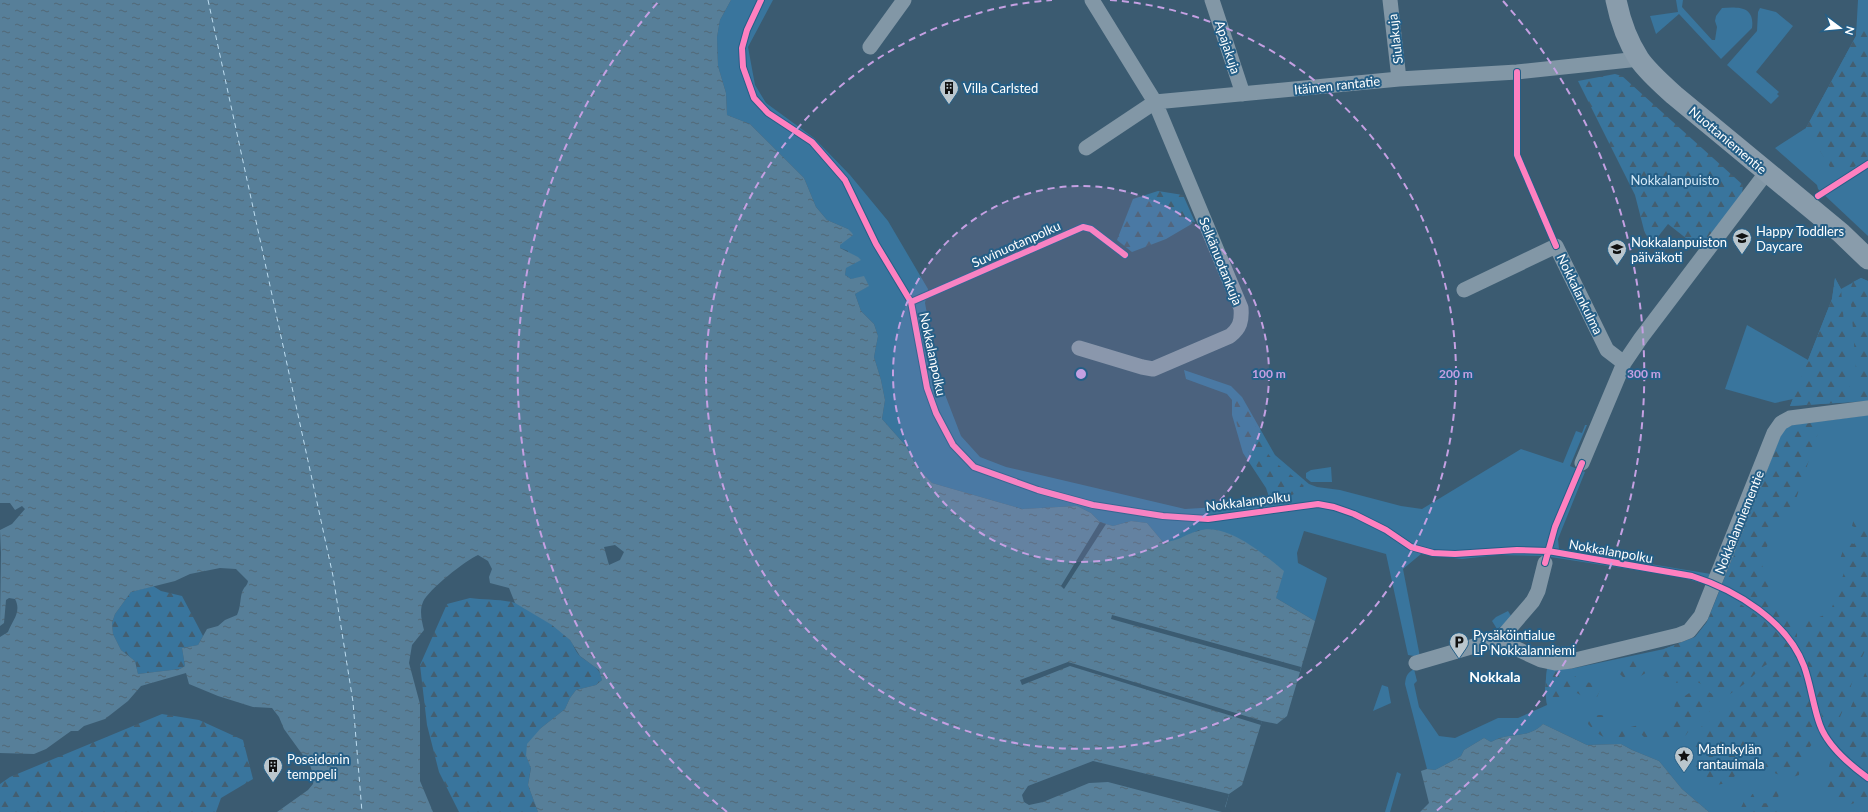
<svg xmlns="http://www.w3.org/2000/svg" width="1868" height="812" font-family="Lato,sans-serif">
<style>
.green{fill:#39759d}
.forest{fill:url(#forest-firs)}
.water{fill:url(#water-ripples);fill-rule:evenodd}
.pier{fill:#3b5b71}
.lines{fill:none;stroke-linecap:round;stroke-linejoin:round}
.ferry{stroke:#bcdcf0;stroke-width:1;stroke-dasharray:5 4;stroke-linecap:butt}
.street{stroke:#8297a6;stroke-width:15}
.secondary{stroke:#899cab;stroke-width:21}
.cycleway-casing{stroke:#255f87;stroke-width:8}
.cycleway{stroke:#ff80c0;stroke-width:6}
.ring{fill:none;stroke:#c4a0e2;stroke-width:2;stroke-dasharray:7 5}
.labels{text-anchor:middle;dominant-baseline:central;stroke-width:4;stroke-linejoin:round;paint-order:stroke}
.street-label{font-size:13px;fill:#fff;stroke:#255f87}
.poi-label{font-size:13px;fill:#fff;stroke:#255f87;text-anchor:start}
.park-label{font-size:13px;fill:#d4e9f7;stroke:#255f87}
.neighbourhood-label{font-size:14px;font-weight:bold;fill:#fff;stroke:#255f87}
.centre{fill:#c4a0e2;stroke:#255f87;stroke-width:2}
.ring-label{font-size:12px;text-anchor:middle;font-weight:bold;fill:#c4a0e2;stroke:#255f87;stroke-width:4;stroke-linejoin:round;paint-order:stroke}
</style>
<defs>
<pattern id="forest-firs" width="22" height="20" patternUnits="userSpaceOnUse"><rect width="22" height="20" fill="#39759d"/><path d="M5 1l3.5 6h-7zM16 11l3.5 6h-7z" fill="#435e70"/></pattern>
<pattern id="water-ripples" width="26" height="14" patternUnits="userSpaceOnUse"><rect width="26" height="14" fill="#577f99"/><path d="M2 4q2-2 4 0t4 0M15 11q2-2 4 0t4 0" fill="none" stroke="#526876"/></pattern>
</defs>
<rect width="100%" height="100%" fill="#3b5b71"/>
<path class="green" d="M731,0H773L748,47L755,85L766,103L814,138L850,175L888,221L928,289L925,303L939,379L961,436L980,457L1006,467L1185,509L1251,505L1270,500L1266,488L1243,453L1232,415V400L1227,394L1186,379L1184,370L1231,386L1242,397L1275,455L1309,484L1317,487L1340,490L1401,506L1422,509L1521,449L1563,463L1576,431L1582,433L1585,425H1587L1570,466L1585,472L1558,539L1559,549L1711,574L1708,585L1680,577L1544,556L1497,555L1462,559L1421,554L1403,569L1420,657L1408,655L1386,554L1304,531L1297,553L1298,563L1327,578L1315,621L1276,598L1199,530L1177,541L1163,542L1147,523L1131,521L1113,526L1106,524L1100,522L1091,513L1077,506L1022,509L932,483L917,467L906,446L882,419L885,400L881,380L874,357L878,336L874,324L861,311L855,294L868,286L851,279L845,275L848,251L840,248V245L848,229L827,220L816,207L804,178L750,124L727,115L726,93L718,66L717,37L720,20Z
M1676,0H1683L1682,7L1712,40H1715L1717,27L1715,21L1716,16L1722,8C1738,7 1755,6 1752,28L1721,59L1679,14L1656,34L1650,16L1678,12Z
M1858,0H1868V236L1818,189L1817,185L1775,148L1806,128L1856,36Z
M1760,8L1776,12L1793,26L1756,72L1779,92L1777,94L1779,96L1771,104L1727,65L1757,31L1758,12Z
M1835,278L1841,289L1861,278L1868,281V401L1790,406L1793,399L1775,403L1725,389L1747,325L1808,360L1832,299Z
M1868,415V812H1709L1682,789L1659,761L1632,750L1621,744L1587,745L1543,724C1527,740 1510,731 1491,742L1484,738L1464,750L1461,756L1456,759L1435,770L1427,769L1405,684C1406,676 1407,673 1414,669L1417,681L1414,684L1419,707L1439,736L1455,738L1498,718H1518L1547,705L1545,689L1547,669H1570L1664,649L1695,638L1707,622L1781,435L1788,426Z
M1331,467L1332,482H1311L1306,478V473L1311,470Z
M1508,611L1513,619L1497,629L1492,621L1496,617Z
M1382,685L1388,687L1391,703L1373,711Z
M1397,772L1401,774L1390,812H1385Z"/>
<path class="forest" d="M1858,17L1866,19L1868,22V158L1851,169L1830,167L1806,128L1856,36Z
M1615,74L1622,76L1743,185L1742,194L1701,250L1668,224L1653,243L1645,234L1635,195L1578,81Z
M1158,191L1183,195L1195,222L1166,239L1132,252L1117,240L1133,199Z
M1835,278L1841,289L1851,402L1790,406L1832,299Z
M1861,278L1868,281V401H1860L1857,383L1850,290L1853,282Z
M1236,399C1253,405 1258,441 1269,455C1277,466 1294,476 1304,486C1293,496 1287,500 1271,494L1270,488C1257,466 1228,425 1236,399Z
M1824,420L1818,433L1796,499L1777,525L1769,540L1762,565L1772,597L1777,606L1786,617L1797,621V639L1792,640L1775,618L1725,580L1781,435L1788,426Z
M1854,518H1868V644L1855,673L1850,689L1846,696L1845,705L1835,729L1830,733L1825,729L1813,680L1802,649L1803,623L1830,613L1847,564L1839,562L1846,542L1854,544L1859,529L1852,526Z
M153,586L161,591L182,596L203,636L198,645L182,648L185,666L180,669L138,674L135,661L121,650L113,634L112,623L115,614L131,592Z
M1720,592C1745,606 1774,625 1791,649L1761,668L1747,682L1730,694H1720L1688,677L1683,678L1682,682L1675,683L1662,675L1661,667L1664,649L1695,637L1707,622Z
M470,598C483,600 503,599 515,603C532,608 556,626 569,639C574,644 575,652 580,656C589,664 601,667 602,680L596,685L576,690L570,698L565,709L541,728L526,756L531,767L528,785L538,812H459L439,772L427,725L420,665L447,604Z
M1794,654C1801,664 1819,725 1816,737C1814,745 1803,752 1801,760C1799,765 1800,770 1799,775C1788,780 1775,774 1766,768V760L1770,754C1782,752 1790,744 1785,731C1774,729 1768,728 1760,736L1761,747L1748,759L1738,758L1734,760L1738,772C1730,783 1724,785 1710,785L1683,755L1686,753L1715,766L1720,765L1704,753L1690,747V741L1697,730L1720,713L1775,663Z
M1638,657C1645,660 1648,663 1649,671L1634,680L1628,682L1619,673L1617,668L1631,658Z
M1868,666V765L1862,759L1848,756L1839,745L1840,733Z
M1547,669H1570L1578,680L1595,684L1600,690L1597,697L1589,700L1577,693L1547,705L1545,689Z
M1703,689L1716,696L1719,699L1715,707L1691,727L1686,735L1677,740L1668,741L1646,739L1641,734C1614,736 1610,748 1588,724L1589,718C1599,713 1605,715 1615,720L1601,722L1602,728L1613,731L1639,725H1647L1656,730L1668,731V727L1663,723L1666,717L1673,718L1676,716L1674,709L1675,702L1694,690Z
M162,714L199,720L243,740L253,779L221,798L216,812H0V784L10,777Z
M1831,753L1834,754L1868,783V812H1864L1862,805L1857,802L1846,806L1840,804L1839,800L1833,798L1827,800L1825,798Z
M1776,783L1780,788L1777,804L1785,812H1739L1747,795L1753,794C1756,801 1759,804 1767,803L1770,788Z"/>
<path class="water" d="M0,0H731L720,20L717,37L718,66L726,93L727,115L750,124L804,178L816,207L827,220L848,229L852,233L853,235L840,245V248L858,257L861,260L846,268L845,275L851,279L864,276L869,286L855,294L861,311L874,324L878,336L874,357L881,380L885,400L882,419L906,446L917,467L932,483L1022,509L1077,506L1091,513L1100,522L1106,524L1113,526L1131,521L1147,523L1163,542C1180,541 1183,535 1198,531C1225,521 1264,554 1284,571L1276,598L1315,621L1287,716L1277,724L1262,721L1242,785L1229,794L1225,809L1230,812H538L528,785L531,768L526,756L527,744L541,728L565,709L570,698L576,690L596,685L602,680L599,670L580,656L570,640L552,625L515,603L509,588L490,583L489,577L492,569L488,561L478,555C466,560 428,590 423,602C419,611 422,622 424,630L412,645L409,663L420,704V781L433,812H277L308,790L313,784L314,777L310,765L284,729L279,717L272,708L253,707L218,696L189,684L186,673L141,686L128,701L105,719L84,726L78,731H71L46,749L34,754L0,753V637L8,632C12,621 22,612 15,599L9,598L6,600L4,623L0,626L1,553L0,530L12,524L25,509L22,506L15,510L10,503H0ZM615,545L624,552L620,560L609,565L604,547ZM220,568L236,569L248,581C247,586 245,586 243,590C240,595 241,607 237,615L225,620L218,626L207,629L198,645L182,648L185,666L180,669L138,674L135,661L121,650L113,634L112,623L115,614L131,592L175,581L190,574Z
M1543,724L1587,745L1621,744L1632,750L1659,761L1682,789L1709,812H1420L1429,803L1421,771L1427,769L1435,770L1456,759L1461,756L1464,750L1484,738L1491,742C1510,731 1527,740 1543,724Z"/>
<path class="pier" d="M1100,522L1106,524L1064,589L1061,586Z
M1112,615L1301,667L1300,672L1111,619Z
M1068,662L1262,721L1261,725L1070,666L1022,685L1020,680Z
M1093,761L1229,794L1225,807L1232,812H1222L1108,782L1089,783L1043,802L1029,805L1024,802L1022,795L1028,786Z"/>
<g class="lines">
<path class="ferry" d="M208,0L333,576L353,702L362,812"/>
<path class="street" d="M1092,0L1155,102L1399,79L1517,72L1639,59
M1212,0L1243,94
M1390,0L1399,79
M870,47L904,0
M1464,290L1556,246L1607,350L1624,363
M1079,348L1142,367L1153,369L1230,336C1240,328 1242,321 1241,308L1155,102L1086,148
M1582,463L1624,363L1641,338L1766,173
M1502,642L1503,636L1533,601L1538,591L1545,563
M1416,663L1488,642H1502L1541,660L1555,663L1571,661L1679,635L1689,631L1701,616L1774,433L1781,423L1790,418L1868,408"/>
<path class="secondary" d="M1616,0C1620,20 1628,42 1639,59C1648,72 1662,84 1674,95L1841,233L1868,259"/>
<defs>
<path id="cycleway" d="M761,0L747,30L742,48L743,67L754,98L768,113L812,142L845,180L876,244L911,302L927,388L936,413L953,445L974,467L1038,490L1093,505L1163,516L1208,519L1318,504L1334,507L1354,514L1386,530L1411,547L1433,553L1455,554L1517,550L1548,551L1692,576C1736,590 1787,621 1804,666C1811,685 1813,706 1820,725C1828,747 1850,765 1868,778
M1517,72V155L1556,246
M1818,196L1868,164
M911,302L1083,227L1091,229L1125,255
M1545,563L1555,527L1582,463"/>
</defs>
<use href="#cycleway" class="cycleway-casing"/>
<use href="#cycleway" class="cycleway"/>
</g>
<circle cx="1081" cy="374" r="188" fill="#c4a0e2" fill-opacity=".12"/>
<g class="ring">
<circle cx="1081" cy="374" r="188"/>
<path d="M1110 0A375 375 0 1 1 1052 0"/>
<path d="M727 812A563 563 0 0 1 659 1M1503 1A563 563 0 0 1 1435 812"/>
</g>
<defs>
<symbol id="building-pin" viewBox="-11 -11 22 30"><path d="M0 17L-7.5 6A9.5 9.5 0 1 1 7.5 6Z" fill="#bac6cd" stroke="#255f87"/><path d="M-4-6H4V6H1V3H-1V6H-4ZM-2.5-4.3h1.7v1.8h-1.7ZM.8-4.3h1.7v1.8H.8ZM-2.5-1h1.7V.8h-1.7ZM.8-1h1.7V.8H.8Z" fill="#111"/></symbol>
<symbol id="school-pin" viewBox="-11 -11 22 30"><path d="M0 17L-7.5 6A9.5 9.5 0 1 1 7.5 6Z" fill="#bac6cd" stroke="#255f87"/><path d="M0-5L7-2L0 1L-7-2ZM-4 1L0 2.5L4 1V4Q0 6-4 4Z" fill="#111"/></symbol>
<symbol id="parking-pin" viewBox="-11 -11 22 30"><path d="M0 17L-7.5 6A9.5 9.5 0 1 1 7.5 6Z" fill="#bac6cd" stroke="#255f87"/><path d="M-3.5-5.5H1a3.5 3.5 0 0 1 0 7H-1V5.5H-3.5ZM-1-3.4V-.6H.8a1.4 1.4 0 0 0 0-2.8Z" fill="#111"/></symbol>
<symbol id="sight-pin" viewBox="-11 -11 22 30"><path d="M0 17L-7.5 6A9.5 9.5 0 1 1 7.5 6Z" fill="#bac6cd" stroke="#255f87"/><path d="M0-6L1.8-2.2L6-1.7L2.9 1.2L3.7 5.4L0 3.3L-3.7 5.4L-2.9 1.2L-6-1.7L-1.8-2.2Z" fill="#111"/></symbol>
</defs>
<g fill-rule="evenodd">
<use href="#building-pin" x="938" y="77" width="22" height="30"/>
<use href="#school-pin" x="1731" y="227" width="22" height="30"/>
<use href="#school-pin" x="1606" y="238" width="22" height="30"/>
<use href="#parking-pin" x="1448" y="631" width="22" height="30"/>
<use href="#sight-pin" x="1673" y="745" width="22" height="30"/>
<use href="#building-pin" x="262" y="755" width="22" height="30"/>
</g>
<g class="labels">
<g class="street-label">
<text transform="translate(1395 39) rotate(-97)">Siulakuja</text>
<text transform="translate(1228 47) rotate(72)">Apajakuja</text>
<text transform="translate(1337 85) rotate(-6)">Itäinen rantatie</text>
<text transform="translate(1728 140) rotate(40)">Nuottaniementie</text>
<text transform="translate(1016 244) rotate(-24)">Suvinuotanpolku</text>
<text transform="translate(1221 261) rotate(68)">Selkänuotankuja</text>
<text transform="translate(1580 294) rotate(64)">Nokkalankulma</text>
<text transform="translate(933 354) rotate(78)">Nokkalanpolku</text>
<text transform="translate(1248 501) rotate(-7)">Nokkalanpolku</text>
<text transform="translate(1739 522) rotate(-68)">Nokkalanniementie</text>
<text transform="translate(1611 551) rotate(10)">Nokkalanpolku</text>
</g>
<g class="poi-label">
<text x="963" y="88">Villa Carlsted</text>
<text x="1756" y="231">Happy Toddlers<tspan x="1756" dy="15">Daycare</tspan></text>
<text x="1631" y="242">Nokkalanpuiston<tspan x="1631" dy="15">päiväkoti</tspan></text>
<text x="1473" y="635">Pysäköintialue<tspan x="1473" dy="15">LP Nokkalanniemi</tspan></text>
<text x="1698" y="749">Matinkylän<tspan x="1698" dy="15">rantauimala</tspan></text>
<text x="287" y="759">Poseidonin<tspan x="287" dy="15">temppeli</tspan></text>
</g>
<g class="park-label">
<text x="1675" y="180">Nokkalanpuisto</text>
</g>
<g class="neighbourhood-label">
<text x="1495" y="676">Nokkala</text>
</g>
</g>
<circle cx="1081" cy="374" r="6" class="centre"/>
<g class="ring-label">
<text x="1269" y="378">100 m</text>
<text x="1456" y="378">200 m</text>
<text x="1644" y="378">300 m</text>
</g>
<g transform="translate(1840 28) rotate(106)" stroke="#255f87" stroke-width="3" paint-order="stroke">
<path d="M0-3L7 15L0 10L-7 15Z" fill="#ffffff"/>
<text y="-6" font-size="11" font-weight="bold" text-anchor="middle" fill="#ffffff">N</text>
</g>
</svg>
